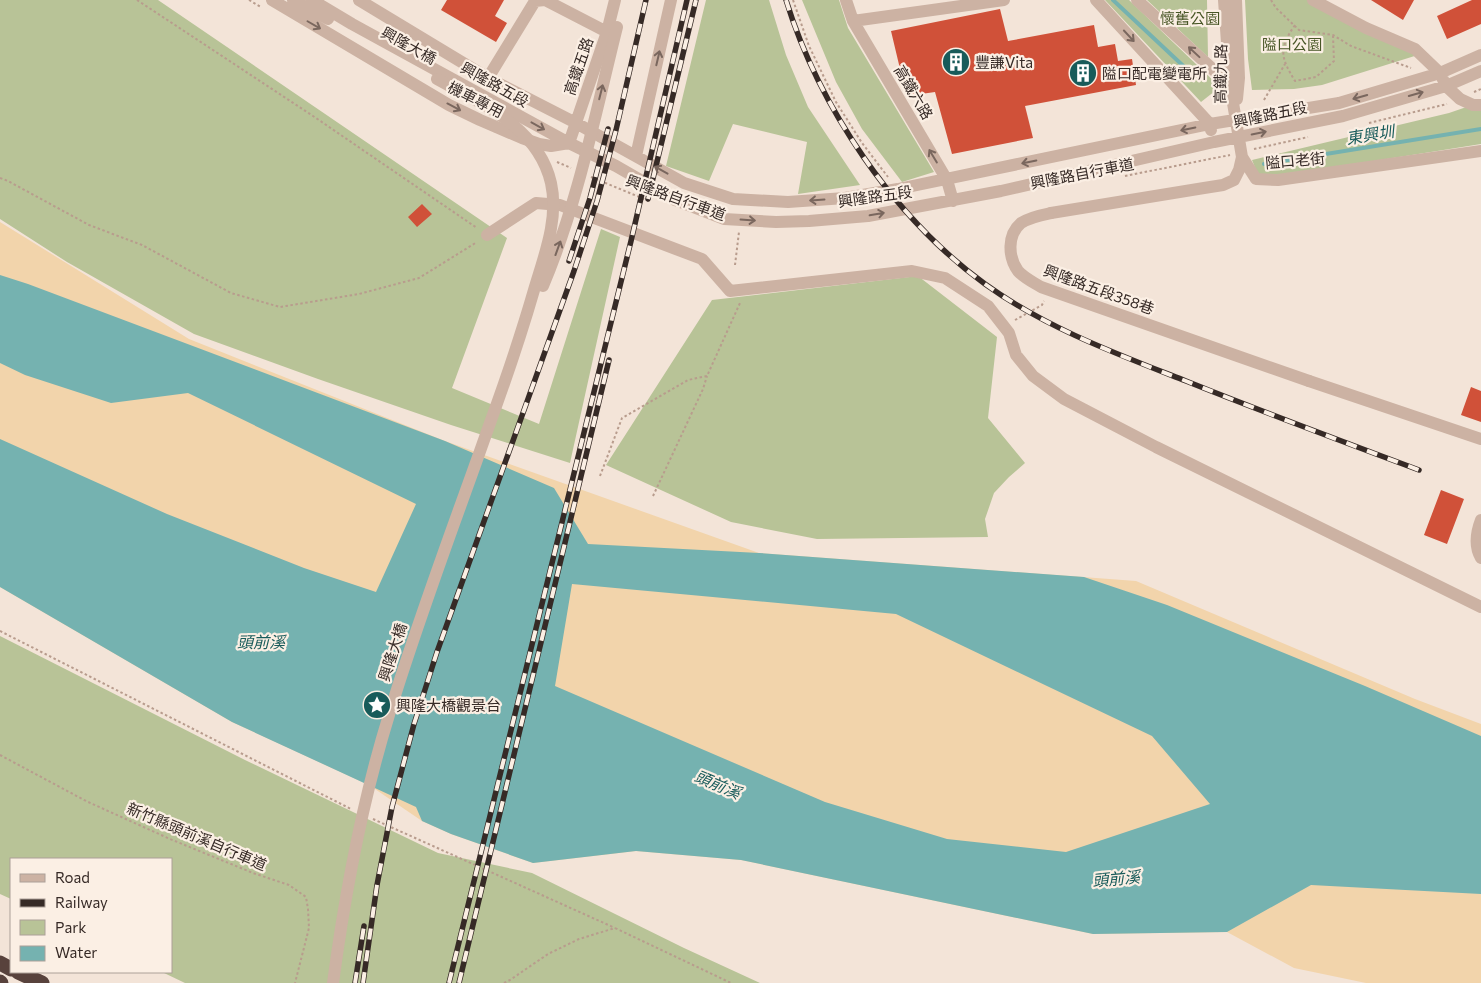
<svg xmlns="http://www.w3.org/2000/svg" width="1481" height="983" font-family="Commissioner,'Noto Sans TC',sans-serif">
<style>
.green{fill:#b8c397}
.sand{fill:#f2d4ab}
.water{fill:#75b2b0;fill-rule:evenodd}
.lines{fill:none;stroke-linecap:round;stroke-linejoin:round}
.stream{stroke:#75b2b0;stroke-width:4}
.building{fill:#d05139}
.path{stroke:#b89c8d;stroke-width:2;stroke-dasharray:2.5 2.5;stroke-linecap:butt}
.minor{stroke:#ccb2a3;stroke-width:12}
.highway{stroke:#58423c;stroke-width:15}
.rail-casing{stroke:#362a26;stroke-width:5.5}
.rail{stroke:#fbefe4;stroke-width:4;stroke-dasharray:11;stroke-linecap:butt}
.minor-bridge{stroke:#ccb2a3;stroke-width:12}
.oneway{stroke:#7a675e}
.labels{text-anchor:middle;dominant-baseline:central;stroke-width:4.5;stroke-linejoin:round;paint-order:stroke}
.park-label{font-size:15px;fill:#495727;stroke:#fbefe4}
.street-label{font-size:15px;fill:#362a26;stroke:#fbefe4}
.poi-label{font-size:15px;fill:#362a26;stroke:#fbefe4;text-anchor:start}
.water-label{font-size:16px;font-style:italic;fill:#185b5a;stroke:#fbefe4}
</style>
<rect width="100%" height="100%" fill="#f3e4d8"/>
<path class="green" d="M0,0H158L507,238L452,388L539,424L601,229L620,237L570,463L451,425L318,379L194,334L67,262L0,219Z
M706,0H769L786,55L808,107L860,185L798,194L807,142L733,124L709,181L666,166Z
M802,0H839L848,28L934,172L902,182L862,129L836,82Z
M1105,0H1129L1220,87L1201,102Z
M1147,0H1207L1208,57Z
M1245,0H1309L1421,54L1322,85L1294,89L1252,90L1248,59Z
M1481,102V144L1280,176L1258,175L1252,160L1449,113Z
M918,276L997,337L988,418L1025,463L1009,477L994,493L985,519L988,537L817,539L731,522L606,465L712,300Z
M0,636L245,760L438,853L532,873L684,948L760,983H185L162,972H171V859H11V899L0,894Z"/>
<path class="sand" d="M0,222L189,339L445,441L759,553L1136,581L1415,699L1481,724V983H1366L1294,968L1227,932L1093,934L741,860L636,851L533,863L451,834L422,821L369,785L232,722L0,587Z"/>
<path class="water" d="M0,275L28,284L445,441L554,488L588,544L759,553L1084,577L1167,605L1365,686L1481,736V894L1311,885L1227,932L1093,934L741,860L636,851L533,863L451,834L422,821L416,807L232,722L0,587V439L167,514L304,568L376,592L416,504L188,393L111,403L25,375L0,363ZM572,584L896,614L1152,736L1210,804L1066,852L947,839L825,802L555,686Z"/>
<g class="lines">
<path class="stream" d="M1113,0L1194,76
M1264,164L1481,129"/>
</g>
<path class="building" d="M447,0H504L495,16L507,23L496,42L441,10Z
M1371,0H1414L1403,20Z
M1472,0H1481V24L1447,39L1437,16Z
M1000,9L1008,41L1094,25L1098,47L1115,44L1118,61L1132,59L1136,85L1025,106L1033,138L952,154L935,92L907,96L906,94L891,31Z
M422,204L432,214L417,227L408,217Z
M1471,387L1481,391V422L1461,415Z
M1441,490L1464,499L1447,544L1424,535Z"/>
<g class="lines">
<path class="path" d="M137,0L313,116L477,228
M249,0L261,7
M793,0L809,46L836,102L862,143L888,177
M1271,0L1276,8L1299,30L1333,35L1351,46L1411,68
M1295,25C1278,49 1281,58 1295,81L1316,77L1334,61L1333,36
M1474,92L1481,89
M1264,100L1285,64
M1369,123L1447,104
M1254,149L1308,137
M557,162L571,168
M1125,176L1230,155
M591,177L649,201
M0,178L8,181L89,225L142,245L231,293L280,307L359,294L419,278L477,242
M735,265L739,232
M1015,320L1042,305L1044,301
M600,476L622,418L688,380L707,376L740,303
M653,496L703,389L707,376
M0,631L351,809
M0,755L86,801L170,839L253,873L289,885L306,897L308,909L309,928L295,983
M373,819L615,928
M504,983L510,980L548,954L579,939L615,928L731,983"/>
<path class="minor" d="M272,0L449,105L480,120L522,138L539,144L551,146L569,143L607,32L615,0
M293,0L328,19
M312,0L352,24L569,143L616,166L675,200L724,219L776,222L809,221L868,216L1001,191L1214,142L1343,116L1446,86L1481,71
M359,0L488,78L576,123L684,183L733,199L788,202L845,198L898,189L1210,124L1339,103L1440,73L1481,55
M846,0L853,21L947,180L953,201
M1096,0L1210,124L1211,130
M1137,0L1230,85
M1236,0L1239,78L1237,99
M1313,0L1366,28L1415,49L1440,73L1446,86L1460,99L1473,105H1481
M853,21L1004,0
M488,78L535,1L545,0L607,32
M636,156L671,0
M1242,157L1256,179L1278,180L1481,151
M1051,213L1204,188L1223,185L1234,180L1239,170L1242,157L1230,85L1224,0
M487,235L536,203L560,205L702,259L730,291L912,271L945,278L988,306L1009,333L1016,355L1033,376L1064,399L1156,447L1481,607
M1309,381L1481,439
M1481,520C1476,533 1474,546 1481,558"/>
<path class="highway" d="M0,963L11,969
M18,972L42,983
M0,982L1,983"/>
<defs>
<path id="rail" d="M786,0C819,107 894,218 985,284C1046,328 1117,354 1186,381C1263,412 1341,441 1419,470
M648,199L696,0
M569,261L590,198L608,129
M355,983L364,926
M363,983L377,885L392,807L414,724L437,652L574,271L597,201L616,130L646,0
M449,983L631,241L687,0
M459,983L609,360"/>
</defs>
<use href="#rail" class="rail-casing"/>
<use href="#rail" class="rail"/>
<path class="minor-bridge" d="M1051,213C1041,215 1030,217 1021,223C1007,235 1008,257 1018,271C1024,278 1033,282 1041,287L1309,381
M543,286C578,203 595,115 617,27
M333,983C345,893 362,802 389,715C419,616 456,520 490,423C506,379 521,335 534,290C544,256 559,219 551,183C538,127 482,104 437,79"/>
</g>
<defs><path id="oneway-shaft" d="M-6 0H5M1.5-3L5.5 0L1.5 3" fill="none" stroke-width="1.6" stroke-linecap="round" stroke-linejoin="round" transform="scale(1.25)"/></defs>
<g class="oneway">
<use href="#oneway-shaft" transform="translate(314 25) rotate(30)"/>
<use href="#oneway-shaft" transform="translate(1129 36) rotate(47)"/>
<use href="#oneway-shaft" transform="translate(1194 52) rotate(-137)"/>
<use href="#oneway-shaft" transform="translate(658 58) rotate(-77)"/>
<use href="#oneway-shaft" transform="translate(601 92) rotate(-76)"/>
<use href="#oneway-shaft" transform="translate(1416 94) rotate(-16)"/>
<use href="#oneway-shaft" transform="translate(1360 97) rotate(164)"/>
<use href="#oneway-shaft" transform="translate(454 107) rotate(28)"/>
<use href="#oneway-shaft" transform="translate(538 126) rotate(29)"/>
<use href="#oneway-shaft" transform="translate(1188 129) rotate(168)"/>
<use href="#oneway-shaft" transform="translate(1259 133) rotate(-12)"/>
<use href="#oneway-shaft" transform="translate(933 156) rotate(-121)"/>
<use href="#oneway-shaft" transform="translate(1029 162) rotate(168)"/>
<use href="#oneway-shaft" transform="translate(661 170) rotate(-151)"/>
<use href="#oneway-shaft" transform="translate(817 200) rotate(176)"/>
<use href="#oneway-shaft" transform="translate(877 214) rotate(-10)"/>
<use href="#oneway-shaft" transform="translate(748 220) rotate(4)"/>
<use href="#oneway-shaft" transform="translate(558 248) rotate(-70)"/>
</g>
<defs>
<symbol id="building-disc" viewBox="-11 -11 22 22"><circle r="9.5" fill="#185b5a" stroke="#fbefe4"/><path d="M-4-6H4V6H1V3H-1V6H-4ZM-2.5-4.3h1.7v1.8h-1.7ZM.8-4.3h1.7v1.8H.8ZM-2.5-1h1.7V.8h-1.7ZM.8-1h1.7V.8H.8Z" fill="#fff"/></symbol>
<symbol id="sight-disc" viewBox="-11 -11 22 22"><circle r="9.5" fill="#185b5a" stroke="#fbefe4"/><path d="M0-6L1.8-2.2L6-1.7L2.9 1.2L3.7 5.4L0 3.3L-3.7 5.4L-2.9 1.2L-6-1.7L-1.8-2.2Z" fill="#fff"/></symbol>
</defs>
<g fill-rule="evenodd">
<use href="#building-disc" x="940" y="46" width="32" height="32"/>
<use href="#building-disc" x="1067" y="57" width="32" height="32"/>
<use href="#sight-disc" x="361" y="689" width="32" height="32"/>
</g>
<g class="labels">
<g class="park-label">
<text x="1190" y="18">懷舊公園</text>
<text x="1292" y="44">隘口公園</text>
</g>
<g class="street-label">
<text transform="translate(409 45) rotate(29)">興隆大橋</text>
<text transform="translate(578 66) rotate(-71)">高鐵五路</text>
<text transform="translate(1220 74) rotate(-89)">高鐵九路</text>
<text transform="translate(495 84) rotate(29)">興隆路五段</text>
<text transform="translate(914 92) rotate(59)">高鐵六路</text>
<text transform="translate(476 99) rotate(27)">機車專用</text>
<text transform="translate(1270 114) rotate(-12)">興隆路五段</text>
<text transform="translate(1295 160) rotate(-5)">隘口老街</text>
<text transform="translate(1082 173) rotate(-11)">興隆路自行車道</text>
<text transform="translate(875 196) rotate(-8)">興隆路五段</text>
<text transform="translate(676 197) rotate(20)">興隆路自行車道</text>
<text transform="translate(1099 289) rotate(20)">興隆路五段358巷</text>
<text transform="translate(392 652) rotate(-72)">興隆大橋</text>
<text transform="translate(197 836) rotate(23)">新竹縣頭前溪自行車道</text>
</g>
<g class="poi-label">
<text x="975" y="62">豐謙Vita</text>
<text x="1102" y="73">隘口配電變電所</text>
<text x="396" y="705">興隆大橋觀景台</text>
</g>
<g class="water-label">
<text transform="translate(1370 134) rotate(-9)">東興圳</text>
<text x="261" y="641">頭前溪</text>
<text transform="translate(718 784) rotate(23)">頭前溪</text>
<text transform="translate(1116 878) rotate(-5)">頭前溪</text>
</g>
</g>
<rect x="10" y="858" width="162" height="115" fill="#fbefe4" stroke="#aca098"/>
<rect x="20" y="874" width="25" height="8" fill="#ccb2a3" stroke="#aca098"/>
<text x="55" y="883" font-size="15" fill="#362a26">Road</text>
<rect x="20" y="899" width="25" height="8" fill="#362a26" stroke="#aca098"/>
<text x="55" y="908" font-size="15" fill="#362a26">Railway</text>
<rect x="20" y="920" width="25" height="15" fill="#b8c397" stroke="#aca098"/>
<text x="55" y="933" font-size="15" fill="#362a26">Park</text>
<rect x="20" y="946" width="25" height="15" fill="#75b2b0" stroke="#aca098"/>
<text x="55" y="958" font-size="15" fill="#362a26">Water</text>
</svg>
